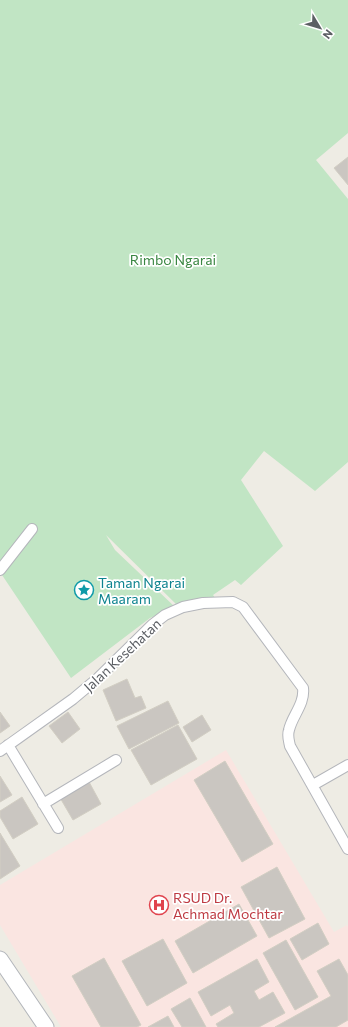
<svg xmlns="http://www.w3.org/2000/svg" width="348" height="1027" font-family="Commissioner,sans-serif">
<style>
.medical{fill:#fae5e1}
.green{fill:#c1e5c4}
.building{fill:#cac6c1;stroke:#d2cec3}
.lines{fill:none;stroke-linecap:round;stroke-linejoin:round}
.minor-casing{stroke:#b4b6bb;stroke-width:12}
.secondary-casing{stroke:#b3b6bb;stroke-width:17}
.minor{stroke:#fff;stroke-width:10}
.secondary{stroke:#fff;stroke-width:15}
.labels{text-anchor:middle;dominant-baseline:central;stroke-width:3.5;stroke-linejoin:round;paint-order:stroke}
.park-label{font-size:14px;fill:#398641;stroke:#fff}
.culture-label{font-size:14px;fill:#0d838f;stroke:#fff;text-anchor:start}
.street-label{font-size:14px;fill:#5c5f64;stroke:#fff}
.health-label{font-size:14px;fill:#be3a42;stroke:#fff;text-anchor:start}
</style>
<rect width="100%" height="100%" fill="#eeece4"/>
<path class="medical" d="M226,750L334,932L347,925L348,927V1027H61L0,925V885Z"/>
<path class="green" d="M0,0H348V133L316,160L348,199V462L315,491L264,451L241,480L283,546L241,585L235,580L213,595L220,605L179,607L106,535L115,550L175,607L150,618L71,678L0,572Z"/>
<path class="building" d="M348,157V185L334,168Z
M127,679L135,698L141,696L146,708L116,721L103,690Z
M168,701L179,723L129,749L117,726Z
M0,712L10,726L0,733Z
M68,712L80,729L62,743L49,726Z
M202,715L211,730L192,742L183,727Z
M178,725L197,759L151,785L131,750Z
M225,761L273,844L242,862L194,780Z
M0,776L12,795L0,802Z
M88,780L101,804L73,820L59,796Z
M22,797L38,824L13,839L0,817V811Z
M0,833L20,866L0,879Z
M277,867L305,919L269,938L241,887Z
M239,904L257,936L193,973L175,941Z
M318,923L329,944L302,960L290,939Z
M163,939L187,983L147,1006L122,961Z
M286,940L318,997L295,1010L263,953Z
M104,958L141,1025L137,1027H101L72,976Z
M257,959L269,982L254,991L259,1000L273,992L285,1013L259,1027H218L216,1024L234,1013L230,1005L211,1016L198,992Z
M339,959L348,975V1020L336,1027H275L331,996L317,971Z
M190,998L206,1027H182L171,1009Z
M168,1016L174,1027H148Z"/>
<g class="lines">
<defs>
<path id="minor" d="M0,570L32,529
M8,745L58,828
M0,751L73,699L98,678L152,625L165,615L183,607L203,603L233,602L243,607L303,688C305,704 292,716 289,730C287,736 289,741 290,746L348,849
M313,785L348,765
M43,804L116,760"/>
<path id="secondary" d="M0,959L46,1027"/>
</defs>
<use href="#minor" class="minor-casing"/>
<use href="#secondary" class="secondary-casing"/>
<use href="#minor" class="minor"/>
<use href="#secondary" class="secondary"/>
</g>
<defs>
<symbol id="sight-ring" viewBox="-11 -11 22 22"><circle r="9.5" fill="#fff" stroke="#0f9aa8" stroke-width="1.5"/><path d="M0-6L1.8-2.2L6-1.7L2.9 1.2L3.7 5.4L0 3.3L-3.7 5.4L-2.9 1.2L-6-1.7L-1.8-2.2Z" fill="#0f9aa8"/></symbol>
<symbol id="hospital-ring" viewBox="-11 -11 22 22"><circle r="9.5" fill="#fff" stroke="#e0444e" stroke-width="1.5"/><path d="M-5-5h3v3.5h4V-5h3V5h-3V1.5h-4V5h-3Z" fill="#e0444e"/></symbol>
</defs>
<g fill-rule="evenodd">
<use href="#sight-ring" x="73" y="579" width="22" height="22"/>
<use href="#hospital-ring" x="148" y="894" width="22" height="22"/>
</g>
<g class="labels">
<g class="park-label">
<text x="173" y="259">Rimbo Ngarai</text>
</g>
<g class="culture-label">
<text x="98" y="582">Taman Ngarai<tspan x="98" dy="16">Maaram</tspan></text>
</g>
<g class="street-label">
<text transform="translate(122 655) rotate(-43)">Jalan Kesehatan</text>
</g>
<g class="health-label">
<text x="173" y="897">RSUD Dr.<tspan x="173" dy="16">Achmad Mochtar</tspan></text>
</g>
</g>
<g transform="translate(320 28) rotate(128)" stroke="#ffffff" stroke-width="3" paint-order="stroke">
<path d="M0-3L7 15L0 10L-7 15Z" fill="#5c5f64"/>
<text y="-6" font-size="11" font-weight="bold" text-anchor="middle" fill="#5c5f64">N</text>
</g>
</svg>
